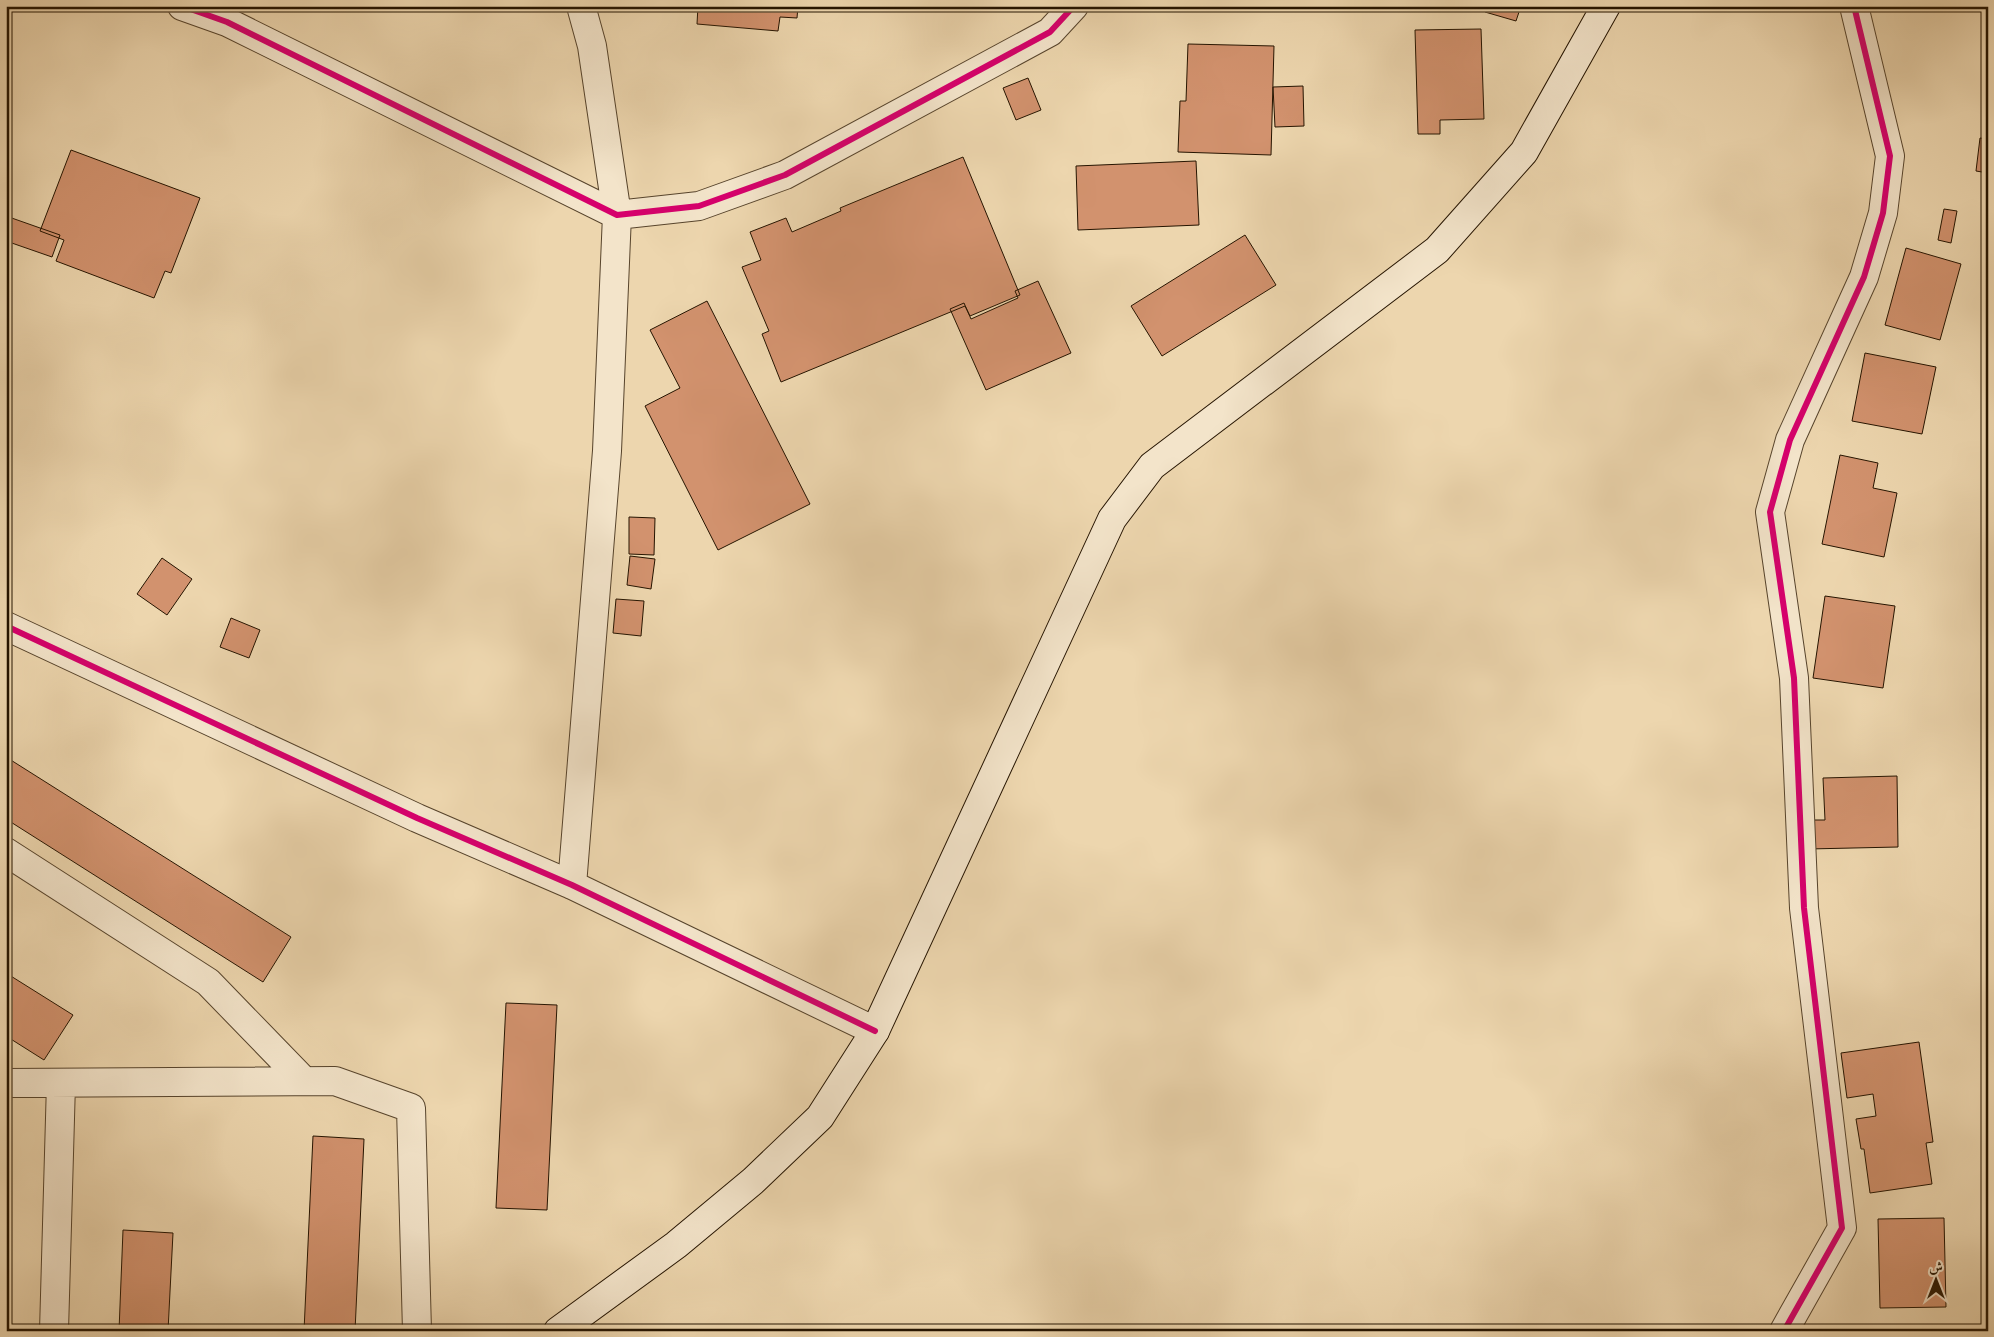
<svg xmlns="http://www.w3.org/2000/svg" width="1994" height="1337" font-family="Alegreya,Amiri,serif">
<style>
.building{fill:#d2926e;stroke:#251400}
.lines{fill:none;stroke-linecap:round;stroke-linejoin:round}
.minor-casing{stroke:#57442c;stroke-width:30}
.secondary-casing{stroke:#251400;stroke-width:30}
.minor{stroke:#f3e4ca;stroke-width:28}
.secondary{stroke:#f3e4ca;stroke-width:28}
.cycleway-casing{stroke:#f3e4ca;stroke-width:9}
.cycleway{stroke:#d6006c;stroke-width:6}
</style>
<rect width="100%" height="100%" fill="#edd6ae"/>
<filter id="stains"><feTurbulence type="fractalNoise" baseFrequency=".004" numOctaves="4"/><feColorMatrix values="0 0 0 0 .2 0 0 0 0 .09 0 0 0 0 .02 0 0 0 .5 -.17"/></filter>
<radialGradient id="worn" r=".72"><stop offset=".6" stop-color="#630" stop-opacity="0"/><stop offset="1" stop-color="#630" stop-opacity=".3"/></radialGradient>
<path class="building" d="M631,6H679V11L631,10Z
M698,6H798L797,18L780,17L778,31L697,24Z
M1486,6H1521L1516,21L1485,12Z
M1988,6V8L1941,7V6Z
M1481,29L1484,119L1440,120V134H1418L1415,30Z
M1188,44L1274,46L1271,155L1178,152L1180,101H1186Z
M1028,78L1041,110L1016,120L1003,88Z
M1303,86L1304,126L1275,127L1273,87Z
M6,91L10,122L6,123Z
M1980,138L1988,139V173L1976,171Z
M71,150L200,198L171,273L165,271L154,298L56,261L64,240L40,231Z
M963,157L1020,295L970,316L965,306L781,382L762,334L769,331L742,267L761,260L750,232L786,218L792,232L841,211L840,208Z
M1196,161L1199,225L1078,230L1076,166Z
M1944,209L1957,211L1951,243L1938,240Z
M6,216L60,235L52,257L6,241Z
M1245,235L1276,285L1162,356L1131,306Z
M1906,248L1961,264L1940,340L1885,325Z
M1038,281L1071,353L986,390L950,309L964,303L971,319L1018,298L1015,291Z
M707,301L810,504L718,550L645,406L680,388L650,330Z
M1865,353L1936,367L1922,434L1852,421Z
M1840,455L1878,463L1873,488L1897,493L1884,557L1822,544Z
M629,517L655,518L654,555L629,554Z
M630,556L655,559L651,589L627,585Z
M162,558L192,579L167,615L137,594Z
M1825,596L1895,606L1883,688L1813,678Z
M616,599L644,601L641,636L613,633Z
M231,618L260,630L249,658L220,647Z
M6,757L291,937L263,982L6,819Z
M1897,776L1898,847L1808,849L1807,820H1825L1823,778Z
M6,973L73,1015L44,1060L6,1036Z
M506,1003L557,1005L547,1210L496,1208Z
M1919,1042L1933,1142L1926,1143L1932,1184L1870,1193L1864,1149H1861L1856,1119L1876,1116L1873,1094L1847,1098L1841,1053Z
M313,1136L364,1139L355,1331H304Z
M1944,1218L1946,1307L1880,1308L1878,1219Z
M123,1230L173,1233L168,1331H119Z"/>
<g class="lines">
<defs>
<path id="minor" d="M182,6L227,22L617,215L699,206L785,175L1050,32L1074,6
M6,626L417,818L572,885L875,1031
M6,852L208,982L304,1081
M572,885L607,451L617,215L592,46L581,6
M6,1083L335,1081L411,1108L417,1331
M54,1331L61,1083
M1784,1331L1842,1228L1804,908L1794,678L1770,512L1790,440L1864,277L1883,213L1890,156L1854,6"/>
<path id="secondary" d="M558,1331L676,1245L753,1181L820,1117L875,1031L1112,519L1152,466L1437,250L1524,152L1606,6"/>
</defs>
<use href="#minor" class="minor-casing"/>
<use href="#secondary" class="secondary-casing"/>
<use href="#minor" class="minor"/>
<use href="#secondary" class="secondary"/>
<defs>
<path id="cycleway" d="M182,6L227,22L617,215L699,206L785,175L1050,32L1074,6
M6,626L417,818L572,885L875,1031
M1784,1331L1842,1228L1804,908L1794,678L1770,512L1790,440L1864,277L1883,213L1890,156L1854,6"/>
</defs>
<use href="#cycleway" class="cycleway-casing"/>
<use href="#cycleway" class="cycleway"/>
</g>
<rect width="1994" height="1337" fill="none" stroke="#edd6ae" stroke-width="25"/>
<rect x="8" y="8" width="1979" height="1322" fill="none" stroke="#251400" stroke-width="2.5"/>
<rect x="12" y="12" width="1969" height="1312" fill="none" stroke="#251400"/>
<g transform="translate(1936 1280)" stroke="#f3e4ca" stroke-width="4" paint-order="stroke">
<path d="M0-4L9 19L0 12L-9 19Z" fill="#251400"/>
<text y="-8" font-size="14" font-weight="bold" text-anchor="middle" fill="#251400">ش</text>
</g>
<rect width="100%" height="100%" filter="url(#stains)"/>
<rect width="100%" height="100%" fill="url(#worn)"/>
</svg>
